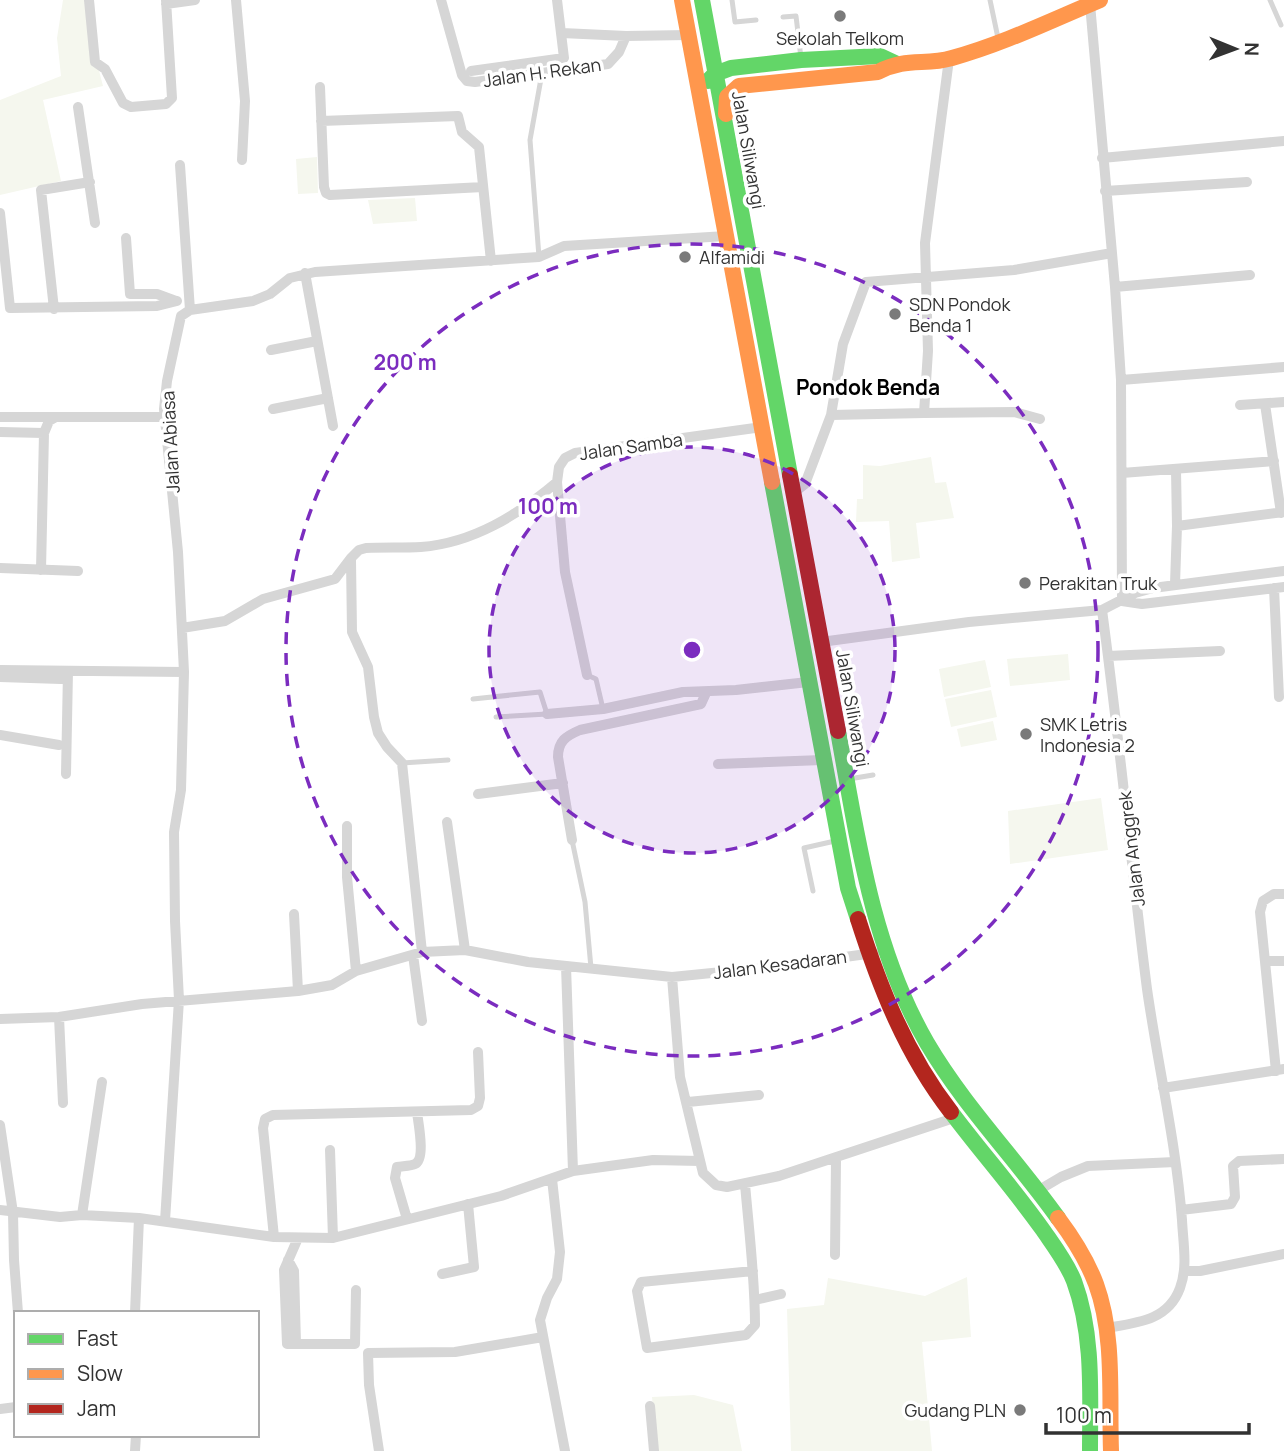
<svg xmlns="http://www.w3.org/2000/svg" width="1284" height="1451" font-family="Manrope,sans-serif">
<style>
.green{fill:#f5f7ee}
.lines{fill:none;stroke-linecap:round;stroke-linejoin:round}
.lane{stroke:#d6d6d6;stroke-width:5}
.street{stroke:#d6d6d6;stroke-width:10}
.fast{stroke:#63d668;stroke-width:16}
.slow{stroke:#ff974d;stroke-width:16}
.jam{stroke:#b3261e;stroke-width:16}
.ring{fill:none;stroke:#7b2cbf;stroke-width:3.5;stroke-dasharray:12 9}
.poi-dot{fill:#7a7a7a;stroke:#fff;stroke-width:2.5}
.labels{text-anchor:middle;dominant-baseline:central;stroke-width:7;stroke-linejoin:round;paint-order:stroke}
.poi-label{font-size:18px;fill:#323232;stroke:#fff;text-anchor:start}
.street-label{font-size:18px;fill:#323232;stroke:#fff}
.quarter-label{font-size:21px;font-weight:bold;fill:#000;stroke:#fff}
.centre{fill:#7b2cbf;stroke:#fff;stroke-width:3.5}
.ring-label{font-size:21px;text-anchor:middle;font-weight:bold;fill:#7b2cbf;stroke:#fff;stroke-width:7;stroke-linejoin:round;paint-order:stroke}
</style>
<rect width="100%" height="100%" fill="#fff"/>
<path class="green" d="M63,0H87L90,36L103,86L43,100L61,181L0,195V100L61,76L57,38Z
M317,157L318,193L298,194L296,159Z
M415,198L417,221L373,224L368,200Z
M931,457L935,483L946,482L954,518L916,523L920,558L892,562L889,521L856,522L857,499H863V465L880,466Z
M1068,654L1070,680L1010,686L1007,659Z
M985,660L991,687L944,697L939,669Z
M991,690L997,717L951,727L945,699Z
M993,721L997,740L961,747L957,729Z
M1101,798L1108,850L1010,864L1008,811Z
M967,1277L971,1337L922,1342L932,1451H791L787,1309L824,1305L828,1278L925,1296Z
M694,1395L733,1405L742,1451H657L652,1397Z"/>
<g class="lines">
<path class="lane" d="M732,0L735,22L756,20
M990,0L998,38
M1270,0L1281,25
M783,17L796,16L801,58
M539,257L530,140L542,73
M587,675L596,679L603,709
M473,699L540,692L547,714L496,717
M402,763L448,760
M849,779L873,775
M572,840L585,902L591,968
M813,891L804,848L835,841"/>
<path class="street" d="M89,0L95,62L105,69L123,103L131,107L166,104L172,98L166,0
M236,0L245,101L242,160
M441,0L462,75L467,81L475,82L608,64L619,52L626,36
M166,4L195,0
M1090,4L1115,287L1121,380L1122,601
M562,33L626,36L688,35
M471,71L564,58L557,0
M320,87L324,187L326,193L330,195L483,187
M78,107L95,223
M321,121L458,116L462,132L479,147L491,261
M1102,158L1284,141
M180,165L190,310
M1105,191L1247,182
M0,213L10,308L157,306L177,301
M126,238L130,294H157L176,301
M305,273L333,426
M1115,287L1250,275
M54,309L41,190L90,182
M271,350L317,341
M1121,380L1284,367
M1265,404L1281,513
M1240,405L1284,402
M273,409L328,398
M924,413L1014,412L1040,419
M831,415L924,413L928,351L925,243L949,59
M0,417H165
M0,432L44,433
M1122,473L1274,461
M792,494L805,484L831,415L843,344L866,282L1014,270L1112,253
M1177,526L1284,512
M351,560L352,632L368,667L374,717L378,733L387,747L402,763L422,952
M0,568L78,571
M41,570L44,433L49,421L56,417
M1175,584L1177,526L1176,470
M1274,588L1279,697
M1122,601L1142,604L1284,587
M1102,610C1119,736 1131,863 1147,989C1158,1066 1176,1142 1182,1220C1183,1242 1188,1267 1180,1288C1168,1321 1136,1323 1106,1328
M182,628L225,621L263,599L335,579L351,558L359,550L366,548C384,547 403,548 421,547C473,543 518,515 557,482
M821,642L969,622L1102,610L1135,593L1153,588L1284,571
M1108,656L1220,651
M0,670L184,672
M587,675L565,572L557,482L559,467L565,458L575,453L762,427
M0,677L61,679
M547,714L603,709L683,692L736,690L808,682
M0,735L59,745
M718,764L822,760
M66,774L68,671
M478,794L563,783
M447,822L465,950
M347,826V877L356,971
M572,840L558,757C558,741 566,736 580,730L701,704L706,693
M294,914L298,991
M413,955L422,1021
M1266,961H1284
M566,966L573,1171
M672,977L772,967L874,953
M59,1017L63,1103
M0,1019L59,1017L142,1004L298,991L332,985L356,971L422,952L465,950L528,962L672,977L680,1077L703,1173L716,1185L727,1187L779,1176L954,1118
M1276,1071L1260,912L1263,901L1274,894H1284
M1163,1088L1284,1069
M688,1102L759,1095
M0,1125L13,1213L14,1260L18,1313
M330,1150L333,1238
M552,1179L560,1252L557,1279L547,1298L540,1320L565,1451
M745,1184C749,1231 755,1278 755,1325L746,1335L647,1348L637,1291L641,1282L753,1271
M1039,1190L1061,1177L1088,1166L1175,1162
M0,1210L60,1217L82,1215L139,1218L274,1237L333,1238L501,1196L573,1171L653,1160L700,1161
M1181,1210L1231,1204L1235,1197L1233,1166L1239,1161L1284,1159
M82,1215L102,1082
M407,1219L395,1178L397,1167C403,1166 411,1166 415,1164C426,1159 418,1122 417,1112
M165,1221L179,1000L175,921L174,832L181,790L184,672L178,552L164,409L167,381L181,316L190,310L253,301L270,294L290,278L315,272L539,257L564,246L726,236
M274,1237L263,1128L265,1119L273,1115L471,1110L478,1106L480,1098L478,1052
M298,1238L284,1270L287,1344H355L356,1290
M835,1255L836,1159
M288,1260L294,1271L296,1344
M1184,1271H1200L1284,1254
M442,1274L474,1267L468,1204
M755,1300L781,1294
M135,1313L139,1218
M650,1406L654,1451
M0,1409L16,1407
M135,1451L136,1435
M379,1451L369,1385L368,1353L455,1352L543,1337"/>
<path class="fast" d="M702,0L790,475
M708,81L715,74L731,68L801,60L880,56L895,63
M772,482L848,888L858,919
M838,731C857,836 872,948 927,1043C964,1106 1016,1159 1058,1218
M951,1112C981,1152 1014,1189 1043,1230C1054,1246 1067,1263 1074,1281C1094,1335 1090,1395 1090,1451"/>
<path class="slow" d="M682,0L772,482
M726,114L727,97L739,86L878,72C907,57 924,66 952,58C1003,44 1052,20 1100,0
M1058,1218C1073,1238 1087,1260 1096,1284C1115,1336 1109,1397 1111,1451"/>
<path class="jam" d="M790,475L838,731
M858,919C880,988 906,1054 951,1112"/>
</g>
<circle cx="692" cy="650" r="203" fill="#7b2cbf" fill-opacity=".12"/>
<g class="ring">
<circle cx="692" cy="650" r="203"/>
<circle cx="692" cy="650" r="406"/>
</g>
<g class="poi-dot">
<circle cx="840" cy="16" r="7"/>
<circle cx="685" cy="257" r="7"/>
<circle cx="895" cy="314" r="7"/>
<circle cx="1025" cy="583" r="7"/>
<circle cx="1026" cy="734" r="7"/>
<circle cx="1020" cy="1410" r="7"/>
</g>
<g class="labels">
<g class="poi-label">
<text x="840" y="38" text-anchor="middle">Sekolah Telkom</text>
<text x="699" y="257">Alfamidi</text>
<text x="909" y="304">SDN Pondok<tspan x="909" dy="21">Benda 1</tspan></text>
<text x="1039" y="583">Perakitan Truk</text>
<text x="1040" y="724">SMK Letris<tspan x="1040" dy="21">Indonesia 2</tspan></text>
<text x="1006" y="1410" text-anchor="end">Gudang PLN</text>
</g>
<g class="street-label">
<text transform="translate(542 72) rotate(-8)">Jalan H. Rekan</text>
<text transform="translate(749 150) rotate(80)">Jalan Siliwangi</text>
<text transform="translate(170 442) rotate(-93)">Jalan Abiasa</text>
<text transform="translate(631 446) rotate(-8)">Jalan Samba</text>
<text transform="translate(853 708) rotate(80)">Jalan Siliwangi</text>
<text transform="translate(1131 849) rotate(-97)">Jalan Anggrek</text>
<text transform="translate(780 964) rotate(-7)">Jalan Kesadaran</text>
</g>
<g class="quarter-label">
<text x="868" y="387">Pondok Benda</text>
</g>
</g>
<circle cx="692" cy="650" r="10" class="centre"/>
<g class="ring-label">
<text x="405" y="370">200 m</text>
<text x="548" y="514">100 m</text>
</g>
<rect x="14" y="1311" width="245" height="126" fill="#ffffff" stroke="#adadad" stroke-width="2"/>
<rect x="28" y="1334" width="35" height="10" fill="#63d668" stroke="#adadad" stroke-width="2"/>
<text x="77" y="1346" font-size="21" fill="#323232">Fast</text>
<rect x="28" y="1369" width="35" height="10" fill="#ff974d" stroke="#adadad" stroke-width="2"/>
<text x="77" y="1381" font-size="21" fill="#323232">Slow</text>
<rect x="28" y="1404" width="35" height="10" fill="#b3261e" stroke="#adadad" stroke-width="2"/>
<text x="77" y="1416" font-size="21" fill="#323232">Jam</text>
<g transform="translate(1235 49) rotate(91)" stroke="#ffffff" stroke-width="5" paint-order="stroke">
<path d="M0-5L12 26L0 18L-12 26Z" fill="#323232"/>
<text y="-10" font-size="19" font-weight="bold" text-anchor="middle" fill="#323232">N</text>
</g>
<path d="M1046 1423v10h203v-10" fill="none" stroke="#323232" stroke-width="3.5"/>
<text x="1056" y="1423" font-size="21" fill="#323232" stroke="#ffffff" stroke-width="5" paint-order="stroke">100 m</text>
</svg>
